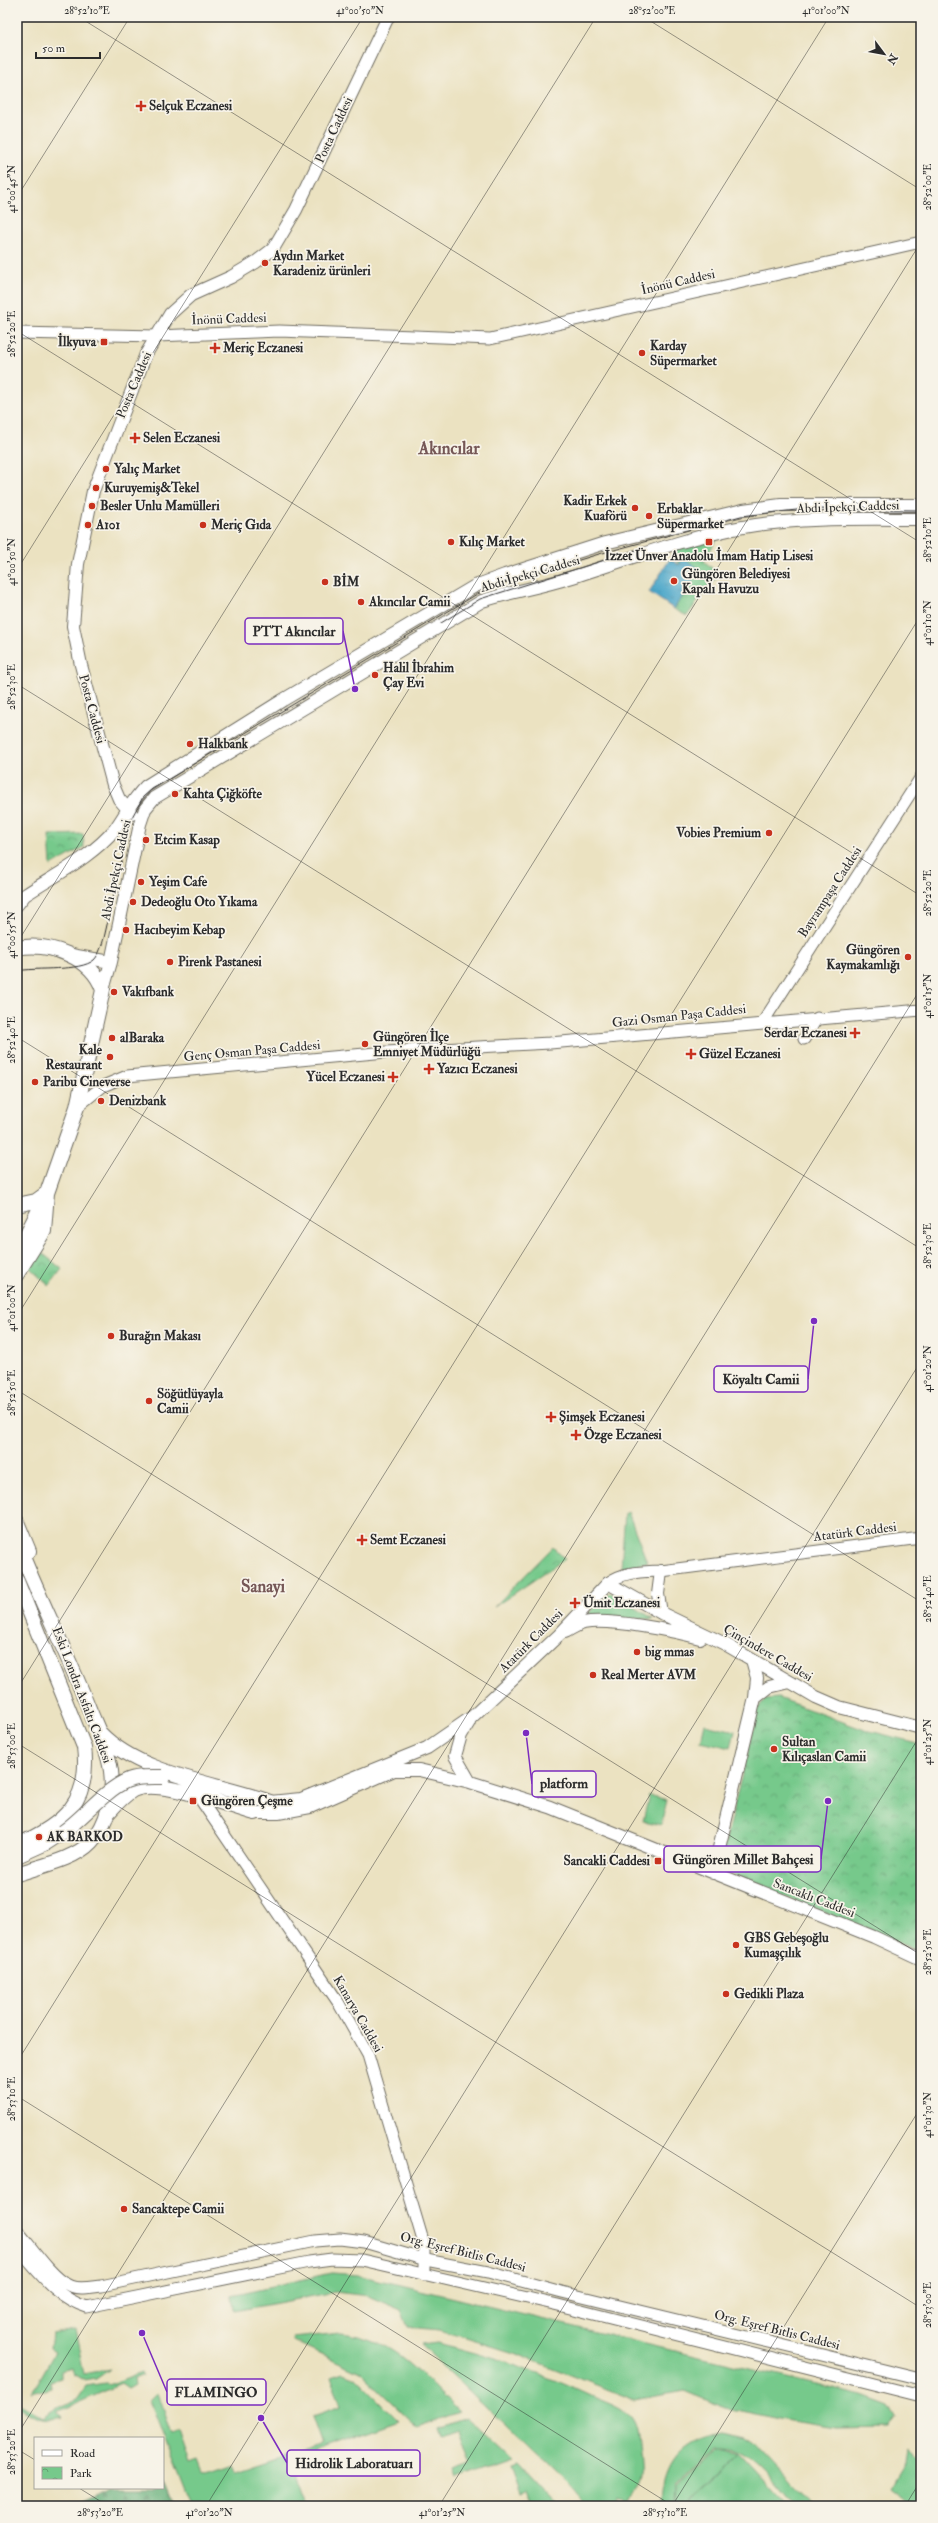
<svg xmlns="http://www.w3.org/2000/svg" width="938" height="2523" font-family="'IM FELL Double Pica',serif">
<style>
.grass{fill:#76c98b;stroke:#507a5b}
.forest{fill:url(#forest-firs);stroke:#466c51}
.park{fill:url(#park-crowns);stroke:#507a5b}
.water{fill:url(#water-ripples);stroke:#3a687a}
.lines{fill:none;stroke-linecap:round;stroke-linejoin:round}
.tertiary-casing{stroke:#6e6b60;stroke-width:13}
.secondary-casing{stroke:#6e6b60;stroke-width:14}
.primary-casing{stroke:#6e6b60;stroke-width:16}
.tertiary{stroke:#fff;stroke-width:11}
.secondary{stroke:#fff;stroke-width:12}
.primary{stroke:#fff;stroke-width:14}
.tram{stroke:#2b2b2b;stroke-width:1}
.primary-bridge-casing{stroke:#6e6b60;stroke-width:16;stroke-linecap:butt}
.primary-bridge{stroke:#fff;stroke-width:14}
.ticks{fill:none;stroke:#2b2b2b;stroke-width:1;stroke-opacity:0.45}
.poi-dot{fill:#c8321e;stroke:#f7f3e8;stroke-width:1.5}
.labels{text-anchor:middle;dominant-baseline:central;stroke-width:3.5;stroke-linejoin:round;paint-order:stroke}
.poi-label{font-size:13px;font-weight:bold;fill:#2b2b2b;stroke:#f7f3e8;text-anchor:start}
.street-label{font-size:13px;fill:#2b2b2b;stroke:#f7f3e8}
.district-label{font-size:17px;font-weight:bold;fill:#755756;stroke:#f7f3e8}
.leader{fill:none;stroke:#7b2cbf;stroke-width:1.5}
.callout-dot{fill:#7b2cbf;stroke:#f7f3e8;stroke-width:1.5}
.callout{fill:#f7f3e8;stroke:#7b2cbf;stroke-width:1.5}
.callout-label{font-size:14px;text-anchor:middle;font-weight:bold;fill:#2b2b2b}
.neatline{fill:none;stroke:#2b2b2b;stroke-width:1.5}
.ticks-label{font-size:10px;text-anchor:middle;fill:#2b2b2b}
</style>
<defs>
<pattern id="forest-firs" width="22" height="20" patternUnits="userSpaceOnUse"><rect width="22" height="20" fill="#60ad77"/><path d="M5 1l3.5 6h-7zM16 11l3.5 6h-7z" fill="#4f8d62"/></pattern>
<pattern id="park-crowns" width="20" height="18" patternUnits="userSpaceOnUse"><rect width="20" height="18" fill="#76c98b"/><path d="M2 6a3 3 0 1 1 6 0M12 15a3 3 0 1 1 6 0" fill="none" stroke="#61a372"/></pattern>
<pattern id="water-ripples" width="26" height="14" patternUnits="userSpaceOnUse"><rect width="26" height="14" fill="#4aa6c9"/><path d="M2 4q2-2 4 0t4 0M15 11q2-2 4 0t4 0" fill="none" stroke="#3e87a3"/></pattern>
</defs>
<rect width="100%" height="100%" fill="#f7f3e8"/>
<filter id="ink" filterUnits="userSpaceOnUse"><feTurbulence type="fractalNoise" baseFrequency=".025" numOctaves="2"/><feDisplacementMap in="SourceGraphic" scale="8" xChannelSelector="R" yChannelSelector="G"/><feConvolveMatrix kernelMatrix="1 2 1 2 8 2 1 2 1" color-interpolation-filters="sRGB"/></filter>
<filter id="wash" filterUnits="userSpaceOnUse"><feTurbulence type="fractalNoise" baseFrequency=".012" numOctaves="4" result="noise"/><feDisplacementMap in="SourceGraphic" scale="16" xChannelSelector="R" yChannelSelector="G"/><feGaussianBlur stdDeviation="0.9" result="paint"/><feColorMatrix in="noise" values="0 0 0 0 0 0 0 0 0 0 0 0 0 0 0 0 0 1.4 0 .05"/><feComposite in="paint" operator="in"/></filter>
<g filter="url(#wash)">
<rect width="100%" height="100%" fill="#ebe2c1"/>
<path class="grass" d="M628,1512L647,1562L621,1568L625,1513Z
M611,1593L654,1619L606,1618L578,1622Z
M705,1724L735,1731L731,1748L701,1741Z
M649,1795L667,1800L661,1825L643,1821Z
M332,2273L358,2275L862,2396L889,2406L896,2418L888,2427L837,2428L790,2421L726,2408L684,2391L635,2400L514,2353L440,2330L408,2327L401,2310L368,2296L335,2292L234,2311L232,2295Z
M75,2330L84,2374L110,2369L96,2379L85,2381L73,2374L72,2368L61,2371V2378L50,2381L51,2388L32,2393L55,2352L50,2349L52,2334Z
M341,2333C397,2339 421,2376 459,2412L417,2427L360,2372L293,2341L292,2338Z
M437,2343C492,2356 547,2375 598,2399C608,2403 622,2408 629,2416C638,2425 637,2443 639,2454C642,2477 641,2484 625,2500L618,2496L614,2506H586L567,2484L421,2345Z
M141,2373L143,2375L134,2379L135,2385L128,2389L121,2384L57,2412L63,2417C44,2422 34,2416 17,2406L18,2403L43,2417L61,2406L76,2400L86,2386L105,2383L114,2384Z
M343,2373L356,2378L399,2421L295,2457L294,2453L322,2444L312,2416L341,2406L331,2377Z
M158,2393L172,2435L180,2432L191,2464L199,2461L204,2474L232,2464L235,2470L286,2453L305,2506H191L150,2401Z
M466,2418L511,2460L457,2479L454,2471L470,2465L458,2431L442,2437L439,2428Z
M724,2433L747,2438L756,2444L815,2506H797C776,2483 753,2445 717,2448L676,2486L675,2506H658L661,2503C662,2462 683,2438 724,2433Z
M718,2449H726L742,2454L686,2506H676L677,2487Z
M906,2449L921,2464V2506H902L905,2500L888,2487L904,2461Z
M742,2454L790,2506H687Z
M516,2465L554,2506H530L525,2492L519,2494L509,2467Z"/>
<path class="forest" d="M163,2482L173,2506H74L112,2488H163Z"/>
<path class="park" d="M719,535L704,561L720,575L709,586L687,616L674,609L700,569L679,565L672,549Z
M83,834L84,847L51,866L49,835Z
M37,1249L62,1269L49,1286L28,1266Z
M553,1547L565,1559L494,1607Z
M778,1698L862,1729L921,1744V1952L736,1877L723,1866L721,1858L759,1707L765,1699Z"/>
<path class="water" d="M683,558L700,569L674,609L649,592L670,559L679,565Z"/>
</g>
<g filter="url(#ink)">
<g class="lines">
<defs>
<path id="tertiary" d="M17,333L157,336L279,331L441,337
M441,337L490,339L921,242
M763,1022L921,777
M804,1039L817,1018
M77,1107L103,1086L127,1076L386,1052L550,1043L921,1010
M608,1583C624,1571 642,1572 661,1571L921,1538
M198,1796L338,2002L368,2055L424,2244V2275
M17,2230C30,2245 52,2278 70,2286C79,2290 91,2287 101,2286L315,2241L340,2239L364,2242L426,2260L488,2272L562,2292L921,2379
M17,2248C39,2272 55,2297 87,2307L309,2262L332,2259L362,2260L558,2305L921,2396"/>
<path id="secondary" d="M132,814L119,799L113,785L81,665L73,626L78,564L93,491L146,354L170,314L191,295L231,277L256,262L273,249L296,210L388,17
M17,905L25,895C55,875 92,857 115,829C126,814 131,801 146,786L283,700L475,586L505,575L605,543L743,510L781,505H921
M71,955L111,962
M103,990L111,962L140,824L145,809L154,798L482,601C510,592 540,587 569,578C627,560 683,538 743,527C801,517 862,519 921,519
M661,1571L658,1594L661,1613
M565,1632C571,1629 578,1624 584,1623C608,1618 676,1631 700,1638
M752,1660L757,1678L755,1698L769,1687L790,1682
M469,1722L461,1735L455,1756L470,1782
M270,1802L301,1799L427,1748L472,1717L559,1635L608,1583L661,1613L725,1644L816,1697L839,1707L921,1728
M255,1813H278L310,1807L394,1770H419L470,1782L550,1807L874,1937L921,1959
M713,1873L755,1698"/>
<path id="primary" d="M17,948C50,942 92,957 103,990L77,1107L47,1193L44,1231L17,1274
M17,1205L36,1201L47,1193
M17,1253L43,1202
M17,1522L29,1551
M17,1542C39,1599 68,1654 90,1711C98,1730 108,1750 111,1771C114,1795 108,1824 91,1842C74,1860 40,1866 17,1874
M17,1581L84,1747C91,1801 64,1825 17,1845
M100,1733C140,1775 217,1783 270,1802
M108,1813C116,1804 123,1796 133,1790C158,1777 228,1806 255,1813
M17,1856L46,1843L63,1832"/>
</defs>
<use href="#tertiary" class="tertiary-casing"/>
<use href="#secondary" class="secondary-casing"/>
<use href="#primary" class="primary-casing"/>
<use href="#tertiary" class="tertiary"/>
<use href="#secondary" class="secondary"/>
<use href="#primary" class="primary"/>
<path class="tram" d="M441,623L480,599L637,550
M17,971C36,967 80,972 94,960C99,955 102,945 104,938L131,819L143,797L152,789L477,594L504,583L599,554L741,516L806,509L921,510"/>
<defs>
<path id="primary-bridge" d="M63,1832C83,1818 104,1791 126,1781C137,1776 151,1777 163,1777"/>
</defs>
<use href="#primary-bridge" class="primary-bridge-casing"/>
<use href="#primary-bridge" class="primary-bridge"/>
</g>
</g>
<path class="ticks" d="M79,17L921,543M644,17L921,190M17,197L130,17M17,331L921,896M17,570L363,17M17,684L921,1249M17,943L596,17M17,1037L921,1602M17,1316L829,17M17,1390L921,1955M17,1689L921,242M17,1743L921,2308M17,2062L921,615M17,2096L673,2506M17,2435L921,988M17,2449L35,2460M79,2488L108,2506M206,2506L921,1361M439,2506L921,1734M672,2506L921,2107M905,2506L921,2480"/>
<g class="poi-dot">
<path d="M139 100h4v4h4v4h-4v4h-4v-4h-4v-4h4z"/>
<circle cx="265" cy="263" r="4"/>
<rect x="100" y="338" width="8" height="8" rx="2"/>
<path d="M213 342h4v4h4v4h-4v4h-4v-4h-4v-4h4z"/>
<circle cx="642" cy="353" r="4"/>
<path d="M133 432h4v4h4v4h-4v4h-4v-4h-4v-4h4z"/>
<circle cx="106" cy="469" r="4"/>
<circle cx="96" cy="488" r="4"/>
<circle cx="92" cy="506" r="4"/>
<circle cx="635" cy="508" r="4"/>
<circle cx="649" cy="516" r="4"/>
<circle cx="88" cy="525" r="4"/>
<circle cx="203" cy="525" r="4"/>
<circle cx="451" cy="542" r="4"/>
<rect x="705" y="538" width="8" height="8" rx="2"/>
<circle cx="674" cy="581" r="4"/>
<circle cx="325" cy="582" r="4"/>
<circle cx="361" cy="602" r="4"/>
<circle cx="375" cy="675" r="4"/>
<circle cx="190" cy="744" r="4"/>
<circle cx="175" cy="794" r="4"/>
<circle cx="769" cy="833" r="4"/>
<circle cx="146" cy="840" r="4"/>
<circle cx="141" cy="882" r="4"/>
<circle cx="133" cy="902" r="4"/>
<circle cx="126" cy="930" r="4"/>
<circle cx="908" cy="957" r="4"/>
<circle cx="170" cy="962" r="4"/>
<circle cx="114" cy="992" r="4"/>
<path d="M853 1027h4v4h4v4h-4v4h-4v-4h-4v-4h4z"/>
<circle cx="112" cy="1038" r="4"/>
<circle cx="365" cy="1044" r="4"/>
<path d="M689 1048h4v4h4v4h-4v4h-4v-4h-4v-4h4z"/>
<circle cx="110" cy="1057" r="4"/>
<path d="M427 1063h4v4h4v4h-4v4h-4v-4h-4v-4h4z"/>
<path d="M391 1071h4v4h4v4h-4v4h-4v-4h-4v-4h4z"/>
<circle cx="35" cy="1082" r="4"/>
<circle cx="101" cy="1101" r="4"/>
<circle cx="111" cy="1336" r="4"/>
<circle cx="149" cy="1401" r="4"/>
<path d="M549 1411h4v4h4v4h-4v4h-4v-4h-4v-4h4z"/>
<path d="M574 1429h4v4h4v4h-4v4h-4v-4h-4v-4h4z"/>
<path d="M360 1534h4v4h4v4h-4v4h-4v-4h-4v-4h4z"/>
<path d="M573 1597h4v4h4v4h-4v4h-4v-4h-4v-4h4z"/>
<circle cx="637" cy="1652" r="4"/>
<circle cx="593" cy="1675" r="4"/>
<circle cx="774" cy="1749" r="4"/>
<rect x="189" y="1797" width="8" height="8" rx="2"/>
<circle cx="39" cy="1837" r="4"/>
<rect x="654" y="1857" width="8" height="8" rx="2"/>
<circle cx="736" cy="1945" r="4"/>
<circle cx="726" cy="1994" r="4"/>
<circle cx="124" cy="2209" r="4"/>
</g>
<g class="labels">
<g class="poi-label">
<text x="149" y="106">Selçuk Eczanesi</text>
<text x="273" y="256">Aydın Market<tspan x="273" dy="15">Karadeniz ürünleri</tspan></text>
<text x="96" y="342" text-anchor="end">İlkyuva</text>
<text x="650" y="346">Karday<tspan x="650" dy="15">Süpermarket</tspan></text>
<text x="223" y="348">Meriç Eczanesi</text>
<text x="143" y="438">Selen Eczanesi</text>
<text x="114" y="469">Yalıç Market</text>
<text x="104" y="488">Kuruyemiş&amp;Tekel</text>
<text x="627" y="501" text-anchor="end">Kadir Erkek<tspan x="627" dy="15">Kuaförü</tspan></text>
<text x="100" y="506">Besler Unlu Mamülleri</text>
<text x="657" y="509">Erbaklar<tspan x="657" dy="15">Süpermarket</tspan></text>
<text x="96" y="525">A101</text>
<text x="211" y="525">Meriç Gıda</text>
<text x="459" y="542">Kılıç Market</text>
<text x="709" y="556" text-anchor="middle">İzzet Ünver Anadolu İmam Hatip Lisesi</text>
<text x="682" y="574">Güngören Belediyesi<tspan x="682" dy="15">Kapalı Havuzu</tspan></text>
<text x="333" y="582">BİM</text>
<text x="369" y="602">Akıncılar Camii</text>
<text x="383" y="668">Halil İbrahim<tspan x="383" dy="15">Çay Evi</tspan></text>
<text x="198" y="744">Halkbank</text>
<text x="183" y="794">Kahta Çiğköfte</text>
<text x="761" y="833" text-anchor="end">Vobies Premium</text>
<text x="154" y="840">Etcim Kasap</text>
<text x="149" y="882">Yeşim Cafe</text>
<text x="141" y="902">Dedeoğlu Oto Yıkama</text>
<text x="134" y="930">Hacıbeyim Kebap</text>
<text x="900" y="950" text-anchor="end">Güngören<tspan x="900" dy="15">Kaymakamlığı</tspan></text>
<text x="178" y="962">Pirenk Pastanesi</text>
<text x="122" y="992">Vakıfbank</text>
<text x="847" y="1033" text-anchor="end">Serdar Eczanesi</text>
<text x="373" y="1037">Güngören İlçe<tspan x="373" dy="15">Emniyet Müdürlüğü</tspan></text>
<text x="120" y="1038">alBaraka</text>
<text x="102" y="1050" text-anchor="end">Kale<tspan x="102" dy="15">Restaurant</tspan></text>
<text x="699" y="1054">Güzel Eczanesi</text>
<text x="437" y="1069">Yazıcı Eczanesi</text>
<text x="385" y="1077" text-anchor="end">Yücel Eczanesi</text>
<text x="43" y="1082">Paribu Cineverse</text>
<text x="109" y="1101">Denizbank</text>
<text x="119" y="1336">Burağın Makası</text>
<text x="157" y="1394">Söğütlüyayla<tspan x="157" dy="15">Camii</tspan></text>
<text x="559" y="1417">Şimşek Eczanesi</text>
<text x="584" y="1435">Özge Eczanesi</text>
<text x="370" y="1540">Semt Eczanesi</text>
<text x="583" y="1603">Ümit Eczanesi</text>
<text x="645" y="1652">big mmas</text>
<text x="601" y="1675">Real Merter AVM</text>
<text x="782" y="1742">Sultan<tspan x="782" dy="15">Kılıçaslan Camii</tspan></text>
<text x="201" y="1801">Güngören Çeşme</text>
<text x="47" y="1837">AK BARKOD</text>
<text x="650" y="1861" text-anchor="end">Sancakli Caddesi</text>
<text x="744" y="1938">GBS Gebeşoğlu<tspan x="744" dy="15">Kumaşçılık</tspan></text>
<text x="734" y="1994">Gedikli Plaza</text>
<text x="132" y="2209">Sancaktepe Camii</text>
</g>
<g class="street-label">
<text transform="translate(334 130) rotate(-65)">Posta Caddesi</text>
<text transform="translate(678 282) rotate(-13)">İnönü Caddesi</text>
<text transform="translate(229 319) rotate(-2)">İnönü Caddesi</text>
<text transform="translate(134 385) rotate(-67)">Posta Caddesi</text>
<text transform="translate(848 507) rotate(-2)">Abdi İpekçi Caddesi</text>
<text transform="translate(530 574) rotate(-16)">Abdi İpekçi Caddesi</text>
<text transform="translate(92 709) rotate(75)">Posta Caddesi</text>
<text transform="translate(116 870) rotate(-78)">Abdi İpekçi Caddesi</text>
<text transform="translate(830 892) rotate(-57)">Bayrampaşa Caddesi</text>
<text transform="translate(679 1016) rotate(-6)">Gazi Osman Paşa Caddesi</text>
<text transform="translate(252 1051) rotate(-5)">Genç Osman Paşa Caddesi</text>
<text transform="translate(855 1532) rotate(-7)">Atatürk Caddesi</text>
<text transform="translate(531 1641) rotate(-45)">Atatürk Caddesi</text>
<text transform="translate(768 1653) rotate(30)">Çinçindere Caddesi</text>
<text transform="translate(82 1695) rotate(69)">Eski Londra Asfaltı Caddesi</text>
<text transform="translate(814 1898) rotate(21)">Sancaklı Caddesi</text>
<text transform="translate(358 2014) rotate(60)">Kanarya Caddesi</text>
<text transform="translate(463 2252) rotate(14)">Org. Eşref Bitlis Caddesi</text>
<text transform="translate(777 2330) rotate(14)">Org. Eşref Bitlis Caddesi</text>
</g>
<g class="district-label">
<text x="449" y="448">Akıncılar</text>
<text x="263" y="1586">Sanayi</text>
</g>
</g>
<path class="leader" d="M355 689L343 631M814 1321L808 1379M526 1733L532 1784M828 1801L821 1859M142 2333L167 2392M261 2418L287 2463"/>
<g class="callout-dot">
<circle cx="355" cy="689" r="4"/>
<circle cx="814" cy="1321" r="4"/>
<circle cx="526" cy="1733" r="4"/>
<circle cx="828" cy="1801" r="4"/>
<circle cx="142" cy="2333" r="4"/>
<circle cx="261" cy="2418" r="4"/>
</g>
<g class="callout">
<rect x="245" y="618" width="98" height="26" rx="4"/>
<rect x="714" y="1366" width="94" height="26" rx="4"/>
<rect x="532" y="1771" width="64" height="26" rx="4"/>
<rect x="664" y="1846" width="157" height="26" rx="4"/>
<rect x="167" y="2379" width="99" height="26" rx="4"/>
<rect x="287" y="2450" width="133" height="26" rx="4"/>
</g>
<g class="callout-label">
<text x="294" y="636">PTT Akıncılar</text>
<text x="761" y="1384">Köyaltı Camii</text>
<text x="564" y="1788">platform</text>
<text x="743" y="1864">Güngören Millet Bahçesi</text>
<text x="216" y="2397">FLAMINGO</text>
<text x="354" y="2468">Hidrolik Laboratuarı</text>
</g>
<rect width="938" height="2523" fill="none" stroke="#f7f3e8" stroke-width="44"/>
<rect x="34" y="2437" width="130" height="52" fill="#f7f3e8" stroke="#a5a39c"/>
<rect x="42" y="2450" width="20" height="6" fill="#ffffff" stroke="#a5a39c"/>
<text x="70" y="2457" font-size="12" fill="#2b2b2b">Road</text>
<rect x="42" y="2467" width="20" height="12" fill="url(#park-crowns)" stroke="#a5a39c"/>
<text x="70" y="2477" font-size="12" fill="#2b2b2b">Park</text>
<g transform="translate(884 54) rotate(122)" stroke="#f7f3e8" stroke-width="3" paint-order="stroke">
<path d="M0-3L7 15L0 10L-7 15Z" fill="#2b2b2b"/>
<text y="-6" font-size="11" font-weight="bold" text-anchor="middle" fill="#2b2b2b">N</text>
</g>
<path d="M36 52v6h64v-6" fill="none" stroke="#2b2b2b" stroke-width="2"/>
<text x="42" y="52" font-size="12" fill="#2b2b2b" stroke="#f7f3e8" stroke-width="3" paint-order="stroke">50 m</text>
<rect x="22" y="22" width="894" height="2479" class="neatline"/>
<g class="ticks-label">
<text x="87" y="14">28°52'10"E</text>
<text x="360" y="14">41°00'50"N</text>
<text x="652" y="14">28°52'00"E</text>
<text x="826" y="14">41°01'00"N</text>
<text transform="translate(927 187) rotate(-90)" y="4">28°52'00"E</text>
<text transform="translate(11 189) rotate(-90)" y="4">41°00'45"N</text>
<text transform="translate(11 334) rotate(-90)" y="4">28°52'20"E</text>
<text transform="translate(927 540) rotate(-90)" y="4">28°52'10"E</text>
<text transform="translate(11 562) rotate(-90)" y="4">41°00'50"N</text>
<text transform="translate(927 623) rotate(-90)" y="4">41°01'10"N</text>
<text transform="translate(11 687) rotate(-90)" y="4">28°52'30"E</text>
<text transform="translate(927 893) rotate(-90)" y="4">28°52'20"E</text>
<text transform="translate(11 935) rotate(-90)" y="4">41°00'55"N</text>
<text transform="translate(927 996) rotate(-90)" y="4">41°01'15"N</text>
<text transform="translate(11 1040) rotate(-90)" y="4">28°52'40"E</text>
<text transform="translate(927 1246) rotate(-90)" y="4">28°52'30"E</text>
<text transform="translate(11 1308) rotate(-90)" y="4">41°01'00"N</text>
<text transform="translate(927 1369) rotate(-90)" y="4">41°01'20"N</text>
<text transform="translate(11 1393) rotate(-90)" y="4">28°52'50"E</text>
<text transform="translate(927 1599) rotate(-90)" y="4">28°52'40"E</text>
<text transform="translate(927 1742) rotate(-90)" y="4">41°01'25"N</text>
<text transform="translate(11 1746) rotate(-90)" y="4">28°53'00"E</text>
<text transform="translate(927 1952) rotate(-90)" y="4">28°52'50"E</text>
<text transform="translate(11 2099) rotate(-90)" y="4">28°53'10"E</text>
<text transform="translate(927 2115) rotate(-90)" y="4">41°01'30"N</text>
<text transform="translate(927 2305) rotate(-90)" y="4">28°53'00"E</text>
<text transform="translate(11 2452) rotate(-90)" y="4">28°53'20"E</text>
<text x="100" y="2516">28°53'20"E</text>
<text x="209" y="2516">41°01'20"N</text>
<text x="442" y="2516">41°01'25"N</text>
<text x="665" y="2516">28°53'10"E</text>
</g>
</svg>
